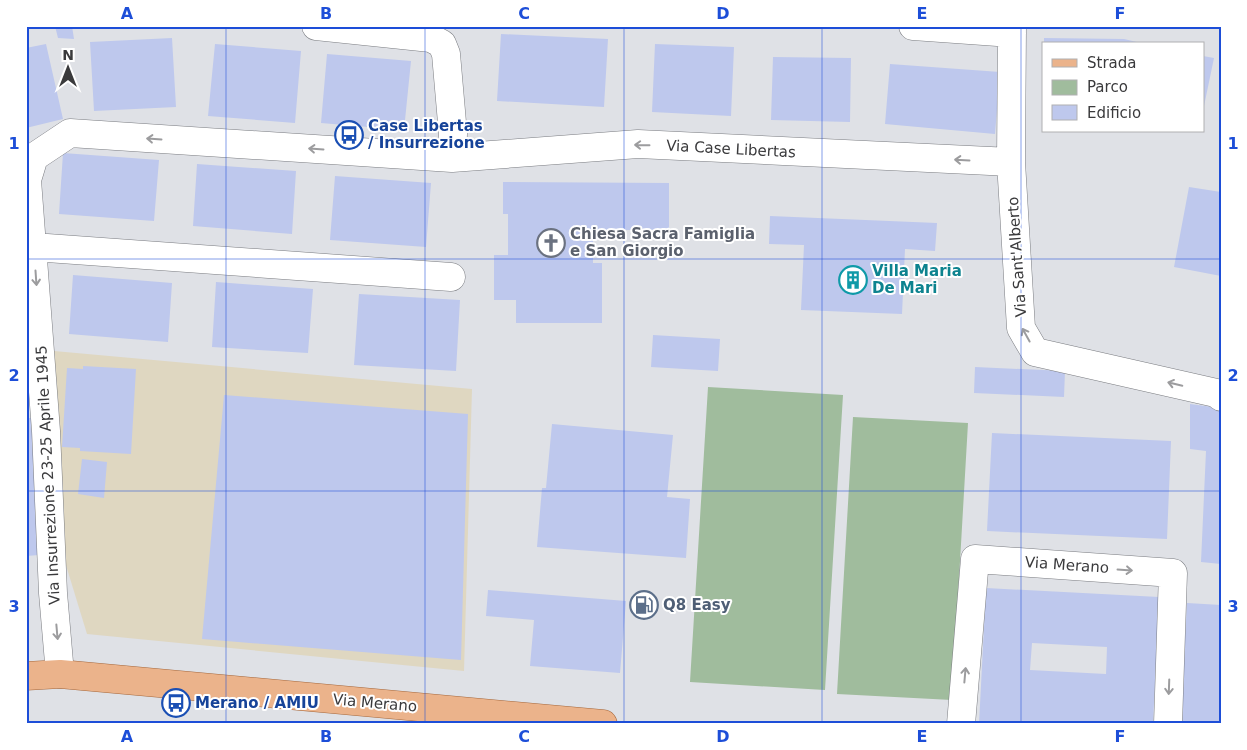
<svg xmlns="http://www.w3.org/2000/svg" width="1247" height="750" font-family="'DejaVu Sans',sans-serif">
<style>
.industrial{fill:#dfd7c1}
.green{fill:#a0bc9d}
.building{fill:#bec8ed;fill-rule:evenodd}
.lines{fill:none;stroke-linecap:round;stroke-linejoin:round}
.minor-casing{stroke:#7a7c81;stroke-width:29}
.major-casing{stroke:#a5683d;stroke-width:29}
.minor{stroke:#fff;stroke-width:28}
.major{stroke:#ebb38b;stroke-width:28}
.oneway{stroke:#9c9c9e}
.grid{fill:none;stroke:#1d4ed8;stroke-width:1;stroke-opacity:0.55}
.labels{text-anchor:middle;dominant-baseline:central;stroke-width:4;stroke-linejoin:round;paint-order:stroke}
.transit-label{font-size:15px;font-weight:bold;fill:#164399;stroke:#fff;text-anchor:start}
.street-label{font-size:15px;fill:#3a3a3c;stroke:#fff}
.worship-label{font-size:15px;font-weight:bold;fill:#5b616d;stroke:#fff;text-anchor:start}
.culture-label{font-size:15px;font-weight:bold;fill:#0d838f;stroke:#fff;text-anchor:start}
.service-label{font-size:15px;font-weight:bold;fill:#4e5e75;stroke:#fff;text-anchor:start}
.neatline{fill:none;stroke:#1d4ed8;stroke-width:2}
.grid-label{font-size:16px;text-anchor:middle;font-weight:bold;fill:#1d4ed8}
</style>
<rect width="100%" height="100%" fill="#dfe1e6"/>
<path class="industrial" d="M54,351L472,389L464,671L87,634L65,562Z"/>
<path class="green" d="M708,387L843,395L825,690L690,682Z
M853,417L968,423L952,700L837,694Z"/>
<path class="building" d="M55,26H72L74,39L58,38Z
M501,34L608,39L604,107L497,101Z
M172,38L176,107L94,111L90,42Z
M1044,38L1124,39L1141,43L1044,44Z
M46,44L63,119L26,128V48Z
M215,44L301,51L295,123L208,116Z
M655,44L734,47L731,116L652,112Z
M327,54L411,61L404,130L321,123Z
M1203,56L1214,58L1204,106H1203Z
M773,57L851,58L850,122L771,120Z
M890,64L1000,72L995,134L885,124Z
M63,153L159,160L154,221L59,214Z
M197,164L296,171L292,234L193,226Z
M335,176L431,183L426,247L330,240Z
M503,182L669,183V230H593V263H602V323H516V300H494V255H508V214H503Z
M1189,187L1221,192V276L1174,267Z
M770,216L937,223L935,251L905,249L902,314L801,310L804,245L769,244Z
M73,275L172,283L168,342L69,334Z
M216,282L313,289L308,353L212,347Z
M359,294L460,300L456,371L354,365Z
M653,335L720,339L718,371L651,367Z
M83,366L136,369L131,454L80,451V448L62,447L67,368L83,369Z
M975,367L1065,371L1064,397L974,393Z
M224,395L468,414L461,660L202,639Z
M1190,404L1220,408L1221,410V564L1201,562L1206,451L1190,449Z
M26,418H31L39,555L26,556Z
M552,424L673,435L667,497L690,499L686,558L537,547L542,488H546Z
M992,433L1171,441L1167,539L987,531Z
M82,459L107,462L104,498L78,494Z
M986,588L1159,597L1153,724H979ZM1032,643L1107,647L1106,674L1030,670Z
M488,590L626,601L620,673L530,666L534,620L486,616Z
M1187,603L1221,605V724H1180Z
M42,721L67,722V724H42Z"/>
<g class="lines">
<defs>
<path id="minor" d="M316,26L431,38L442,44L446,54L453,134L452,158
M913,26L1012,33
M1012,26L1011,162L1021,328L1035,352L1216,393L1221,397
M33,247L451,277
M60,674L53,593L46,431L27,180L34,157L70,133L452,158L638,144L1011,162
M961,724L975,559L1173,573L1168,724"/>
<path id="major" d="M26,676L60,674L603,724"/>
</defs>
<use href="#minor" class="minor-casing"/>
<use href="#major" class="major-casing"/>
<use href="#minor" class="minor"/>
<use href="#major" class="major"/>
</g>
<defs><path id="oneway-shaft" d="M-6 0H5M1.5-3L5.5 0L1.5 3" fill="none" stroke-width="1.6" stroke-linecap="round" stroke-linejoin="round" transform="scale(1.25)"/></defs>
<g class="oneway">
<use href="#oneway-shaft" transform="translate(154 139) rotate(-176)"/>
<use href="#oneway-shaft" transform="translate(642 145) rotate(-179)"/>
<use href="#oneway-shaft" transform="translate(316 149) rotate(-176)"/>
<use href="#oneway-shaft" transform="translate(962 160) rotate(-177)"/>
<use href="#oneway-shaft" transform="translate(36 278) rotate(86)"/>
<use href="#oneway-shaft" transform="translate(1026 335) rotate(-119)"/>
<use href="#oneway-shaft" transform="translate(1175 384) rotate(-167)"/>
<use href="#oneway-shaft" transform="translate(1125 570) rotate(4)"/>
<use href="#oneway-shaft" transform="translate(57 632) rotate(85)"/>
<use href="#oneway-shaft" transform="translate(965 675) rotate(-85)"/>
<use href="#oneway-shaft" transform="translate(1169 687) rotate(92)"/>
</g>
<path class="grid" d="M226,26V724M425,26V724M624,26V724M822,26V724M1021,26V724M26,259H1221M26,491H1221"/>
<defs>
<symbol id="bus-ring" viewBox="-11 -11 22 22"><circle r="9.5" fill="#fff" stroke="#1a4fb4" stroke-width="1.5"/><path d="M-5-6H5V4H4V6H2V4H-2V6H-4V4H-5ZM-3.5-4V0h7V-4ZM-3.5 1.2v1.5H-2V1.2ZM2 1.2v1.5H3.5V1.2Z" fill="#1a4fb4"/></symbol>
<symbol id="church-ring" viewBox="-11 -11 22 22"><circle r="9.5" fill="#fff" stroke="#6b7280" stroke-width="1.5"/><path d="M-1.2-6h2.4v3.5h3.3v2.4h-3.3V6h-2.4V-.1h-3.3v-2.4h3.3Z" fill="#6b7280"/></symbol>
<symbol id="building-ring" viewBox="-11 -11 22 22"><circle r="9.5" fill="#fff" stroke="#0f9aa8" stroke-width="1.5"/><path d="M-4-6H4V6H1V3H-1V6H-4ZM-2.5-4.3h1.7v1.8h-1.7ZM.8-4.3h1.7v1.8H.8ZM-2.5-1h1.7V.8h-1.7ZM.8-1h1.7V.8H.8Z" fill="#0f9aa8"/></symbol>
<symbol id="fuel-ring" viewBox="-11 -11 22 22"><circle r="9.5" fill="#fff" stroke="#5c6f8a" stroke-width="1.5"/><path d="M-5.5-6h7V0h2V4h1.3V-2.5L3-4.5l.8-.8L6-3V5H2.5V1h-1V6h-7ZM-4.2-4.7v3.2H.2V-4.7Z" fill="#5c6f8a"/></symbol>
</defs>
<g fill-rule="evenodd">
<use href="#bus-ring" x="333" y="119" width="32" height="32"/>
<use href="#church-ring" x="535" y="227" width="32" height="32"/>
<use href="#building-ring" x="837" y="264" width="32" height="32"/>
<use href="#fuel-ring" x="628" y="589" width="32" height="32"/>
<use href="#bus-ring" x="160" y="687" width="32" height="32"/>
</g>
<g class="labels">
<g class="transit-label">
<text x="368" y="126">Case Libertas<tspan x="368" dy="17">/ Insurrezione</tspan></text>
<text x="195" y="703">Merano / AMIU</text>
</g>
<g class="street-label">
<text transform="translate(731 149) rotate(3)">Via Case Libertas</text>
<text transform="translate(1017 257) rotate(-94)">Via Sant'Alberto</text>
<text transform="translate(48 475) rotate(-93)">Via Insurrezione 23-25 Aprile 1945</text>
<text transform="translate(1067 565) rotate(4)">Via Merano</text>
<text transform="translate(375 703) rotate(5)">Via Merano</text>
</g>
<g class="worship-label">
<text x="570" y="234">Chiesa Sacra Famiglia<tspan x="570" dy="17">e San Giorgio</tspan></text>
</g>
<g class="culture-label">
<text x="872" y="271">Villa Maria<tspan x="872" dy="17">De Mari</tspan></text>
</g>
<g class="service-label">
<text x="663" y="605">Q8 Easy</text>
</g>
</g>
<rect width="1247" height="750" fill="none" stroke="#ffffff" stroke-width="55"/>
<rect x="1042" y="42" width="162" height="90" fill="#ffffff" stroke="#b0b0b1"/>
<rect x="1052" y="59" width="25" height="8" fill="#ebb38b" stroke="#b0b0b1"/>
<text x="1087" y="68" font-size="15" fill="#3a3a3c">Strada</text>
<rect x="1052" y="80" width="25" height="15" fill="#a0bc9d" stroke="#b0b0b1"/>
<text x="1087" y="92" font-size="15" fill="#3a3a3c">Parco</text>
<rect x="1052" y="105" width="25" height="15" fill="#bec8ed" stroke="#b0b0b1"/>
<text x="1087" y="118" font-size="15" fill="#3a3a3c">Edificio</text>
<g transform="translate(68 68)" stroke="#ffffff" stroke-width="4" paint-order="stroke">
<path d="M0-4L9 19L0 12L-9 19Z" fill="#3a3a3c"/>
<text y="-8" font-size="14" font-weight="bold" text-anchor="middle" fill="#3a3a3c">N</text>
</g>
<rect x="28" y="28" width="1192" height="694" class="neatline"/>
<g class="grid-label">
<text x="127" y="19">A</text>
<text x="326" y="19">B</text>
<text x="524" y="19">C</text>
<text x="723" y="19">D</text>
<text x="922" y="19">E</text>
<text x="1120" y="19">F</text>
<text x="14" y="149">1</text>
<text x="1233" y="149">1</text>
<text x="14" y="381">2</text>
<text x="1233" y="381">2</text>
<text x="14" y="612">3</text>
<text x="1233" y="612">3</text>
<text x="127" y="742">A</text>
<text x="326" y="742">B</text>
<text x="524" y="742">C</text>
<text x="723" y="742">D</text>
<text x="922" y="742">E</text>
<text x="1120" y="742">F</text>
</g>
</svg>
